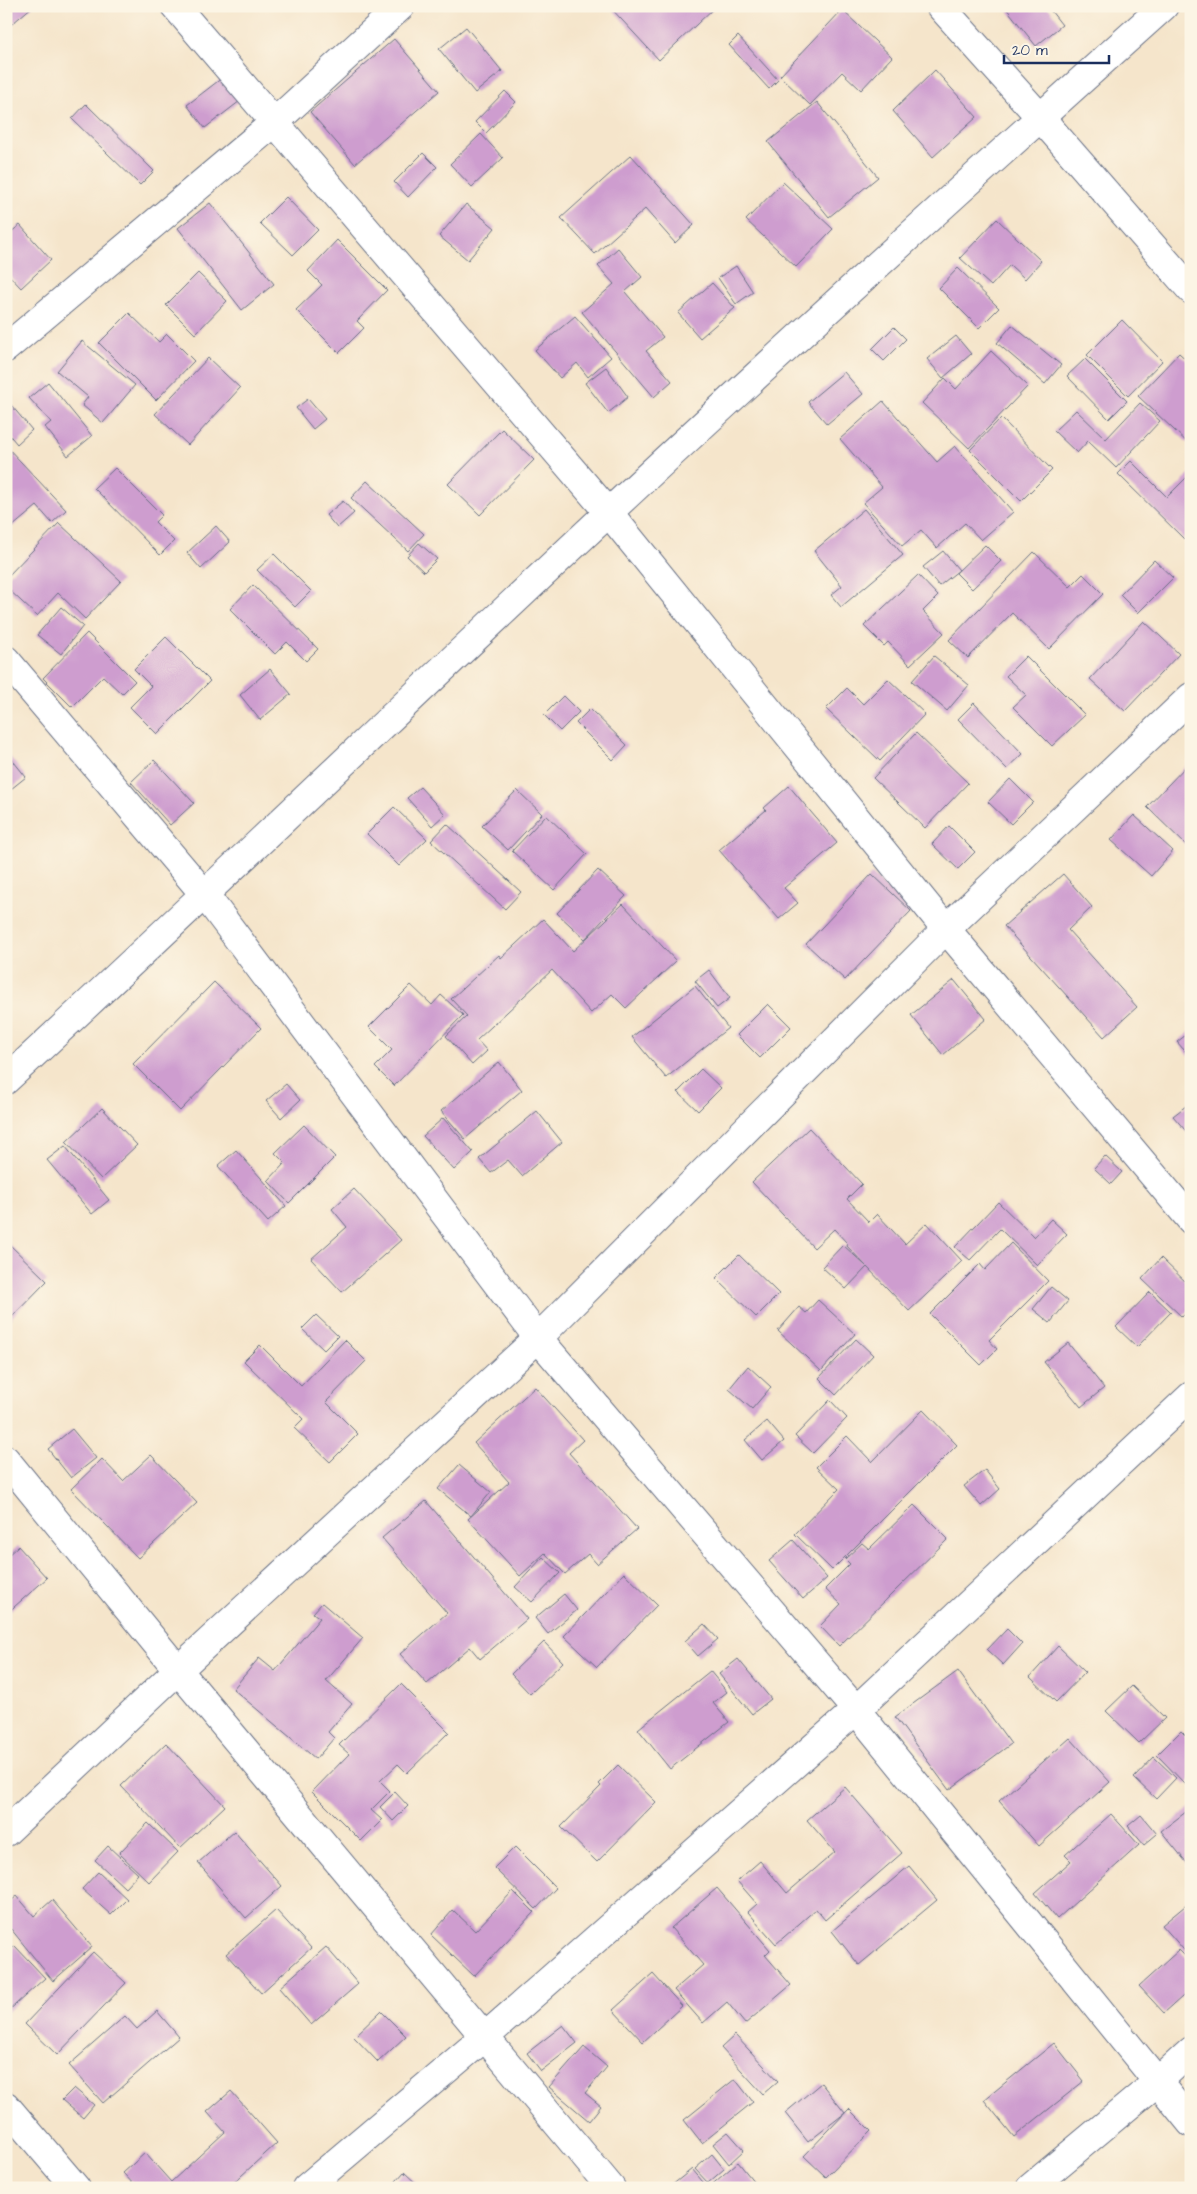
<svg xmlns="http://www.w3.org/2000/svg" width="1197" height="2194" font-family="'Architects Daughter',sans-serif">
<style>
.building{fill:#ce9dcf}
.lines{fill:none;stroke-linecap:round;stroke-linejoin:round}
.minor-casing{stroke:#676f84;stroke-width:30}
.secondary-casing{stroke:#676f84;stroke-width:30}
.minor{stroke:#fff;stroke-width:28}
.secondary{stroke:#fff;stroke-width:28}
</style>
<rect width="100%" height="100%" fill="#fcf5e5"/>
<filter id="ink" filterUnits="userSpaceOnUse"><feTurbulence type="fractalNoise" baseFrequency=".02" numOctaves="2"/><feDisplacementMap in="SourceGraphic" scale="10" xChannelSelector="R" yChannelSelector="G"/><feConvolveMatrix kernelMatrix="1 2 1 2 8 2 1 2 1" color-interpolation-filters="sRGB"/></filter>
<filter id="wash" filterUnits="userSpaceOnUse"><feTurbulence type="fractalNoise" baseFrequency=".0096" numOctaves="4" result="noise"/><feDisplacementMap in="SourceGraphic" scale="20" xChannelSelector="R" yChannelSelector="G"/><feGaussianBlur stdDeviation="1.12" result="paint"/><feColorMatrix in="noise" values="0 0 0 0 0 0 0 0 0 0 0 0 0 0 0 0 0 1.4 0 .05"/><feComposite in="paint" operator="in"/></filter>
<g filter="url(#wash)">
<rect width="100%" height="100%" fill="#f5e5cb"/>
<g id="blocks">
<path class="building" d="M6,6H33L6,29Z
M609,6H716L659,60Z
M1009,6H1047L1062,25L1036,46L1006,8Z
M842,10L892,57L861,90L842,72L810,105L780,76Z
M466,27L502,71L475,93L439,49Z
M738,36L778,80L769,89L729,45Z
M394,39L439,91L355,164L310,112Z
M935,70L977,117L933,157L893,111Z
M222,78L240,101L205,128L187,105Z
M505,91L516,102L486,133L475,122Z
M817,102L878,177L829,217L768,142Z
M86,104L154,171L140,185L72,119Z
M481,134L503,158L472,187L450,164Z
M423,153L437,167L408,197L394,182Z
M631,155L694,225L675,243L645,209L595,254L561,218Z
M783,182L833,229L796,267L746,220Z
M286,197L318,230L293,255L260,223Z
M210,203L274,284L242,310L178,228Z
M466,204L495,228L468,260L439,236Z
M997,219L1041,261L1025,279L1010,265L991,286L960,258Z
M20,225L51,260L21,288L6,272V236Z
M337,240L387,290L357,321L364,328L339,353L296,310L322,285L308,271Z
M618,248L642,277L625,292L663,337L646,351L672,381L654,397L582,312L614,284L598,266Z
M736,266L753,292L736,304L718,278Z
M958,268L999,308L979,328L939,288Z
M198,273L227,301L195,334L166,305Z
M712,283L735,308L700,338L678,313Z
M129,313L159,342L167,334L194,361L156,400L99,343Z
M575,316L611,357L588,377L577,363L560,378L535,350Z
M1122,320L1162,361L1128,396L1087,355Z
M1012,325L1061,365L1045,384L997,343Z
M894,327L906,339L884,361L872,349Z
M956,336L971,354L943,378L927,359Z
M82,341L135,385L103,423L82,405L88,397L57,371Z
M991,351L1028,386L969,448L922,403L945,378L956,389Z
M1179,353L1191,364V446L1138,396Z
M208,358L240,388L188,445L155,414Z
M1085,359L1127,401L1109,419L1067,376Z
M606,367L628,397L608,413L585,383Z
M844,372L863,394L827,424L808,402Z
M48,382L92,436L68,456L45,427L51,422L29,398Z
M6,399L32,430L17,444L6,431Z
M308,399L325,419L313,429L296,408Z
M883,401L937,462L955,446L1013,512L981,540L965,523L937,548L921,530L902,546L863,503L882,487L840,439Z
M1140,403L1160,421L1116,468L1088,441L1077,453L1054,431L1076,410L1106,439Z
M1001,418L1052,470L1021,501L970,450Z
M502,429L534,460L480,515L448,484Z
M6,446L66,510L52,523L37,506L6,532Z
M1131,461L1167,497L1191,473V532L1184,539L1118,474Z
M115,468L162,515L155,522L174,541L160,555L94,488Z
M367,481L424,534L408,551L351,498Z
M343,501L354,513L337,528L326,515Z
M864,509L903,555L841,607L831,595L842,586L814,551Z
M59,523L121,581L85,619L58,593L37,616L6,587V578Z
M216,526L230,542L201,569L187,553Z
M419,543L437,559L424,572L407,556Z
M985,545L1001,561L972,589L956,573Z
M943,551L959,570L939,586L923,567Z
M1034,552L1070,587L1083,574L1103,594L1049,649L1012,613L968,658L949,640Z
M274,554L311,591L295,607L257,570Z
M1154,560L1173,578L1138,613L1120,595Z
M918,575L938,596L923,611L944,633L910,665L888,642L884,646L864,626Z
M253,585L318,649L306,661L287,642L275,654L230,609Z
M61,607L83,626L61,654L37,635Z
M1144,621L1179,654L1125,711L1090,679Z
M87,633L135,681L122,694L103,676L72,707L43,678Z
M166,637L210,681L157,734L130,707L151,686L134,669Z
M934,656L969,685L947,711L912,681Z
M1026,656L1085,715L1052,746L1013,707L1026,695L1006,676Z
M270,669L291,694L260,720L240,695Z
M888,679L925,714L880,761L826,709L847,688L863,704Z
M563,696L579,712L560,731L544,715Z
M974,703L1023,754L1007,769L958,719Z
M590,709L627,745L613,760L576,723Z
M916,733L968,783L925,828L873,778Z
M10,757L26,777L6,793V760Z
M154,760L194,803L170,825L131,782Z
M1188,764L1191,766V850L1147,807Z
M1010,779L1033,802L1011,824L988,802Z
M789,786L837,843L784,888L798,903L779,919L719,850L766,810L764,808Z
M420,787L445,814L432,826L407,798Z
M517,790L542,814L508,850L482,826Z
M394,807L427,839L399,866L367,834Z
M546,815L587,854L554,890L512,851Z
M1134,815L1173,851L1151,876L1111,840Z
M447,824L521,892L505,909L431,841Z
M949,826L975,852L958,869L932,844Z
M598,870L626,896L585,939L557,913Z
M872,874L911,911L845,980L806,944Z
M1063,874L1092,907L1068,930L1137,1007L1104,1037L1004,926Z
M623,904L676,961L626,1008L612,994L591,1013L552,970L477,1040L487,1051L472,1065L446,1036L467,1016L451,999L499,955L501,958L543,919L573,951Z
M709,970L730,998L717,1008L695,981Z
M954,980L986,1019L943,1055L911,1015Z
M214,982L261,1028L180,1111L133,1064Z
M411,985L432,1005L441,995L463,1015L394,1086L375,1067L392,1050L369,1027Z
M695,986L728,1028L666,1078L632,1037Z
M768,1004L791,1027L760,1058L737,1035Z
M1191,1031V1058L1177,1042Z
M499,1062L522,1090L465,1139L441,1111Z
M701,1069L721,1088L698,1111L678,1092Z
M286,1084L300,1100L281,1118L266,1101Z
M1191,1102V1137L1173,1116Z
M102,1108L137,1145L101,1179L66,1142Z
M537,1111L562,1142L522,1176L508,1160L491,1173L479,1159Z
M443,1118L473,1152L454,1170L423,1136Z
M304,1125L335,1157L289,1203L268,1181L285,1163L275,1153Z
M809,1128L862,1184L847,1199L869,1222L877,1214L905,1244L927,1223L962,1261L909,1311L867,1267L846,1289L822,1267L843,1245L866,1266L846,1245L847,1243L834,1229L814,1248L752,1182Z
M65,1146L109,1200L92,1214L47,1160Z
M236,1150L286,1206L268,1222L218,1166Z
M1105,1156L1122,1172L1111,1184L1094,1168Z
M354,1189L401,1240L342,1292L311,1259L347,1227L332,1209Z
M998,1202L1034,1237L1051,1219L1067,1234L1037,1265L1000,1229L970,1260L955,1247Z
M6,1241L47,1281L6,1323Z
M1011,1243L1048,1281L989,1340L997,1349L981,1365L930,1314L980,1264L985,1270Z
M739,1255L779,1294L756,1317L716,1278Z
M1161,1258L1191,1287V1308L1182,1317L1142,1279Z
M1051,1287L1068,1301L1050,1323L1033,1309Z
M1150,1292L1171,1312L1137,1347L1116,1327Z
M818,1300L855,1334L821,1371L778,1331L799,1307L806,1313Z
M316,1315L338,1336L324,1350L302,1329Z
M856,1339L873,1355L836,1395L819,1378Z
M345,1340L366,1361L326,1402L358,1434L330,1462L294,1428L303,1419L244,1361L260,1345L301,1386Z
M1068,1343L1104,1388L1081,1407L1044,1362Z
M748,1366L771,1387L752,1409L729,1389Z
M535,1387L583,1440L569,1453L637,1529L597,1564L588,1554L565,1574L545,1553L520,1576L468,1519L509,1482L474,1443Z
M830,1400L847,1418L813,1453L795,1436Z
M923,1410L957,1445L832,1570L795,1534L839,1489L816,1467L847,1436L872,1462Z
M767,1421L784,1441L762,1460L745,1440Z
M72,1429L96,1458L71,1478L48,1449Z
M151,1455L197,1503L138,1558L71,1489L102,1459L123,1481Z
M459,1465L491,1492L471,1516L438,1489Z
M985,1470L1000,1489L981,1506L964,1486Z
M426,1501L527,1619L480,1659L470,1647L427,1684L400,1654L447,1613L382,1538Z
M914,1505L948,1539L839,1646L820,1626L841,1604L825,1589L850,1564L845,1559L862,1543L869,1549Z
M793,1540L827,1578L803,1599L769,1561Z
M18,1546L47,1578L6,1614V1557Z
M543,1557L560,1573L532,1602L515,1587Z
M624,1573L657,1605L597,1667L564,1636Z
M564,1594L577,1610L548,1634L535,1618Z
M322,1603L363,1638L326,1681L352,1704L328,1732L334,1738L316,1759L233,1689L259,1658L275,1671L320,1618L313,1613Z
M704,1624L718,1639L698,1656L685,1641Z
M1007,1629L1022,1644L1003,1665L987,1650Z
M544,1642L563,1662L530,1694L511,1674Z
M1058,1646L1085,1672L1056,1702L1030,1677Z
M738,1659L771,1699L752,1714L719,1674Z
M710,1671L727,1692L713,1703L729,1722L670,1769L638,1729Z
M958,1671L1011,1744L949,1790L895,1717Z
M401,1684L449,1732L407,1773L398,1764L380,1781L390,1791L371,1810L382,1820L361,1841L312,1792L349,1754L339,1745Z
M1132,1686L1165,1718L1139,1743L1106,1711Z
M1181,1731L1191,1741V1780L1186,1785L1157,1755Z
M1070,1738L1110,1782L1039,1846L999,1801Z
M166,1743L225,1806L180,1848L121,1786Z
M1154,1757L1176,1778L1156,1799L1134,1778Z
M618,1765L656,1802L597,1862L561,1827L601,1786L599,1784Z
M845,1787L902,1853L825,1920L816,1909L776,1944L748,1912L757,1904L737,1881L760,1861L787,1893L835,1852L807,1820Z
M395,1792L408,1806L393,1821L380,1807Z
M1191,1808V1868L1161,1831Z
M1111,1814L1139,1845L1057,1919L1035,1893L1071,1861L1065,1855Z
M1141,1815L1157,1834L1144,1845L1128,1826Z
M148,1823L178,1852L149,1882L119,1853Z
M234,1831L282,1886L246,1918L198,1863Z
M108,1846L138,1874L125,1888L95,1860Z
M515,1847L556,1888L536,1909L494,1868Z
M909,1866L937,1900L859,1965L832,1931Z
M98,1872L127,1899L111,1915L82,1889Z
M717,1888L770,1950L765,1955L791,1985L745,2024L727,2002L703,2023L674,1990L703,1965L671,1928Z
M513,1891L534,1912L474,1976L431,1935L453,1910L475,1931Z
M17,1896L34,1916L52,1900L92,1947L53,1981L11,1929L6,1933V1905Z
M1191,1901V1958L1162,1925Z
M276,1910L311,1948L261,1993L226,1954Z
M15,1946L45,1978L6,2013V1954Z
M326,1947L358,1984L311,2025L279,1988Z
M1179,1950L1191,1962V1989L1164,2013L1139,1986Z
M93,1952L126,1983L57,2055L25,2024Z
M653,1974L682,2006L643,2042L613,2010Z
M157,2011L179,2037L103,2103L69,2065L125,2016L137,2029Z
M381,2011L406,2036L378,2062L354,2037Z
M563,2025L577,2043L541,2071L527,2053Z
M735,2035L778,2081L763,2094L721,2048Z
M1054,2043L1084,2081L1014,2137L984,2100Z
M584,2047L607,2067L585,2093L601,2106L589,2121L549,2087Z
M735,2079L753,2102L702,2143L684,2120Z
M821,2083L845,2113L808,2142L785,2113Z
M74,2088L94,2105L83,2118L62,2100Z
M231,2091L277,2143L228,2188H137L123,2173L145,2153L171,2182L225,2132L207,2112Z
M849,2109L871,2131L826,2177L804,2156Z
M728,2132L744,2150L729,2164L713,2144Z
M712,2154L724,2169L708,2183L695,2169Z
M738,2162L759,2188H672L671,2186L692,2169L708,2188Z
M404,2172L421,2188H390Z"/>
</g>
</g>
<g filter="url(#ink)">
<use href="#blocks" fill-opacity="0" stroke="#676f84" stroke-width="1"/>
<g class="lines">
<defs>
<path id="minor" d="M175,6L609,513L946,929L1191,1220
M940,6L1040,117L1191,290
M6,348L275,122L401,6
M6,660L205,895L538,1338L856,1710L1191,2123
M6,1460L178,1670L611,2188
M6,1832L178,1670L538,1338L946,929L1191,697
M6,2106L76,2188
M306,2188L486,2036L856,1710L1191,1396
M1030,2188L1157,2082L1191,2051"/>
<path id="secondary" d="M6,1080C208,893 406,702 607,514C791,342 977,174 1164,6"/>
</defs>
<use href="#minor" class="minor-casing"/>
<use href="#secondary" class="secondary-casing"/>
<use href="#minor" class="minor"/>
<use href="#secondary" class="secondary"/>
</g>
</g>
<rect width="1197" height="2194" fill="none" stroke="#fcf5e5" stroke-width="25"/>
<path d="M1004 55v8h105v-8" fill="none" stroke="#1b2f5e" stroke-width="2.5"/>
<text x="1012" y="55" font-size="15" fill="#1b2f5e" stroke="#fcf5e5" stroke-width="4" paint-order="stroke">20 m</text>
</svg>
